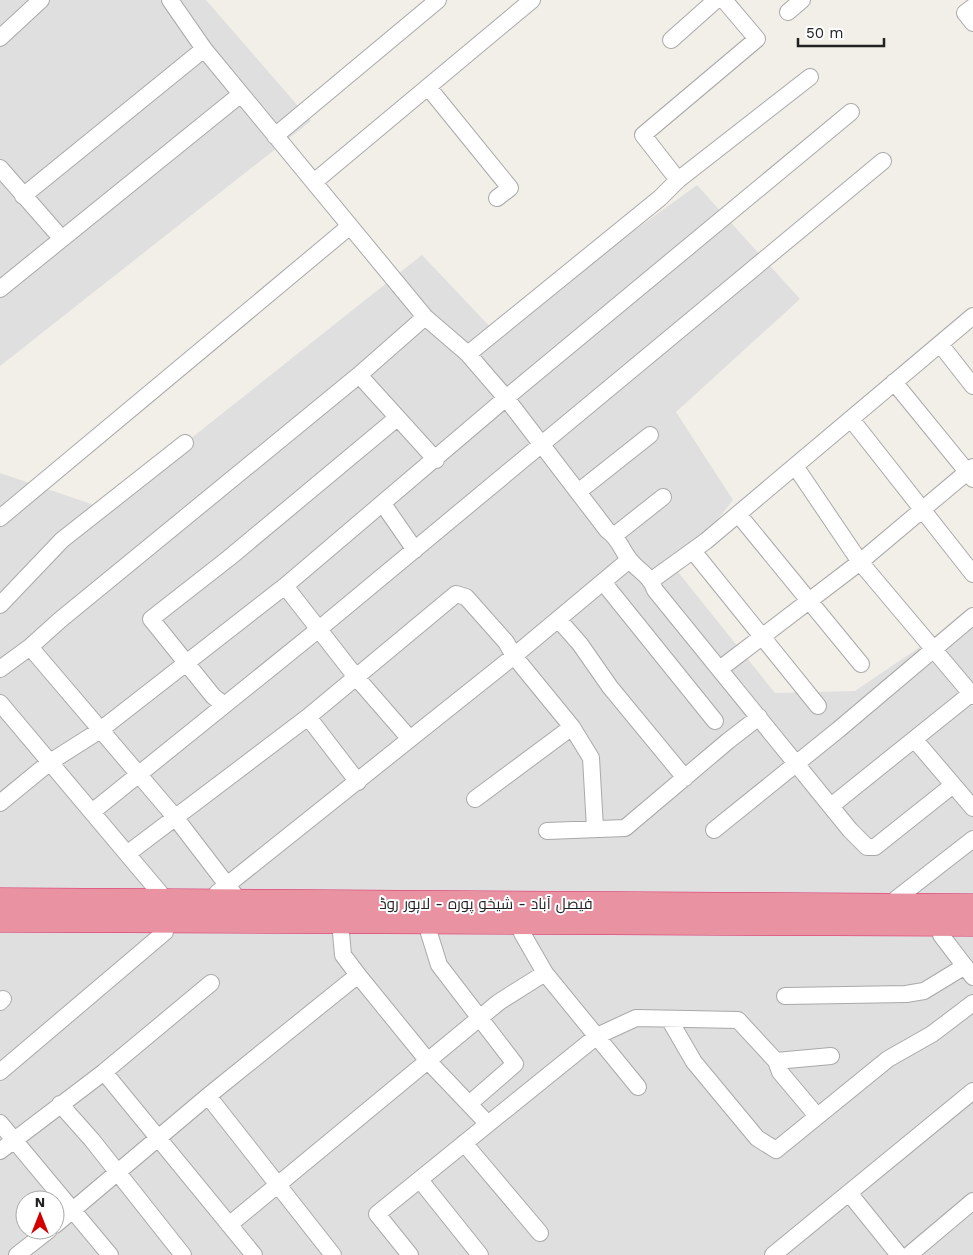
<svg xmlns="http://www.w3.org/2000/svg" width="973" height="1255" font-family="'Work Sans',Cairo,sans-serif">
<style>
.residential{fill:#e0dfdf;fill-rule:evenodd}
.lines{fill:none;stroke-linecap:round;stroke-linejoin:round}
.minor-casing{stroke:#a9a9a9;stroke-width:18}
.highway-casing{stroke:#dc2a67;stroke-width:25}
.minor{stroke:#fff;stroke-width:16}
.highway{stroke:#e892a2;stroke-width:24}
.labels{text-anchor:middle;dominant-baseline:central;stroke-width:4;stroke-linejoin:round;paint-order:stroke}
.street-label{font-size:15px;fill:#222;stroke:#fff}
</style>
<rect width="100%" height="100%" fill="#f2efe9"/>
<path class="residential" d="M0,0H206L311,121L0,366Z
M697,185L800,299L676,412L733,500L693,551L674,567L775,693L855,691L973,611V1255H0V473L103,508L422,255L495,332ZM25,1200H55V1230H25Z"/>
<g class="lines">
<defs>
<path id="minor" d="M170,0L204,49L425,317L468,354L506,398L607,530C619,538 621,549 629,559C638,571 650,575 655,590L850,830L867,847H875L953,785
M973,7L965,13L973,23
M788,12L802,0
M0,38L41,0
M671,40L716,0
M428,87L510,188L497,198
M275,136L438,0
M0,168L62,239
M678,180L643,135L757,39L724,0
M314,182L532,0
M23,196L204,49
M0,289L241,94
M940,344L973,386
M468,354L660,198L678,180L810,77
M359,375L436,460
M894,382L973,479
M851,419L973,574
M795,466L860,562L973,467
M578,492L650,435
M383,504L415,550
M738,514L861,664
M0,518L350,226
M615,535L663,497
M693,551L818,706
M652,580L706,541L973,316
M603,582L715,721
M285,586L356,677L410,739
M0,605L62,540L185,443
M558,619L580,644L610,687L685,778
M30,647L175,817L234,894
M721,668L860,562L973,696
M0,669L30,647L60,620L359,375L425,317
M0,703L160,893
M224,705L213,696L151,619L229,558L397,418
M308,717L358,782
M914,739L973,808
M475,799L572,727
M0,803L50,762L99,731L285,586L506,398L851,112
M831,806L973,692
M92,812L319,629L883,161
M714,830L838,730L973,616
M547,831L625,828L728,741L759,717
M127,854L308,717L456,594L466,597L506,642L514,656L572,727L591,758L595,828
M217,893L514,656L629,560
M896,899L973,839
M341,933L343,955L358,975
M429,933L439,965L515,1064L469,1104
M522,933L545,973L638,1087
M941,935L973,977
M785,996L906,994L924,991L965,966
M0,1002L3,999
M669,1019L694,1062L757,1138L776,1150L888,1059L932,1034L973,1003
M776,1061L831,1056
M0,1072L165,932
M104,1072L254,1255
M208,1096L333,1255
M60,1104L92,1140L183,1255
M0,1123L110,1255
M488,1124L597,1036L636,1018L738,1020L776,1061L780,1072L817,1116
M464,1143L540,1233
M0,1151L104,1072L211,983
M420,1180L480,1255
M849,1193L899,1255
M55,1225L208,1096L358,975L428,1061L488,1124L377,1214L410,1255
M229,1225L499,1002L545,973
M17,1255L49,1230
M773,1255L973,1091
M909,1255L973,1201"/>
<path id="highway" d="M0,900L973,906
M0,920L973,924"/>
</defs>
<use href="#minor" class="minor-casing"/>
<use href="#highway" class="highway-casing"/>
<use href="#minor" class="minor"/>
<use href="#highway" class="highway"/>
</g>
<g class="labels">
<g class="street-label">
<text x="486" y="904">فیصل آباد - شیخو پورہ - لاہور روڈ</text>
</g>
</g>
<g transform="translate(40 1215)"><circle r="24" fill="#ffffff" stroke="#a7a7a7"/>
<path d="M0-4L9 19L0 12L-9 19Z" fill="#d40000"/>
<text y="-8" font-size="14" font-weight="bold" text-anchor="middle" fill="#222222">N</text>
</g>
<path d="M798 38v8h86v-8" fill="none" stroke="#222222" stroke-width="2.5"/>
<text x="806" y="38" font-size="15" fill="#222222" stroke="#ffffff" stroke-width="4" paint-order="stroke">50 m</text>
</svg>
